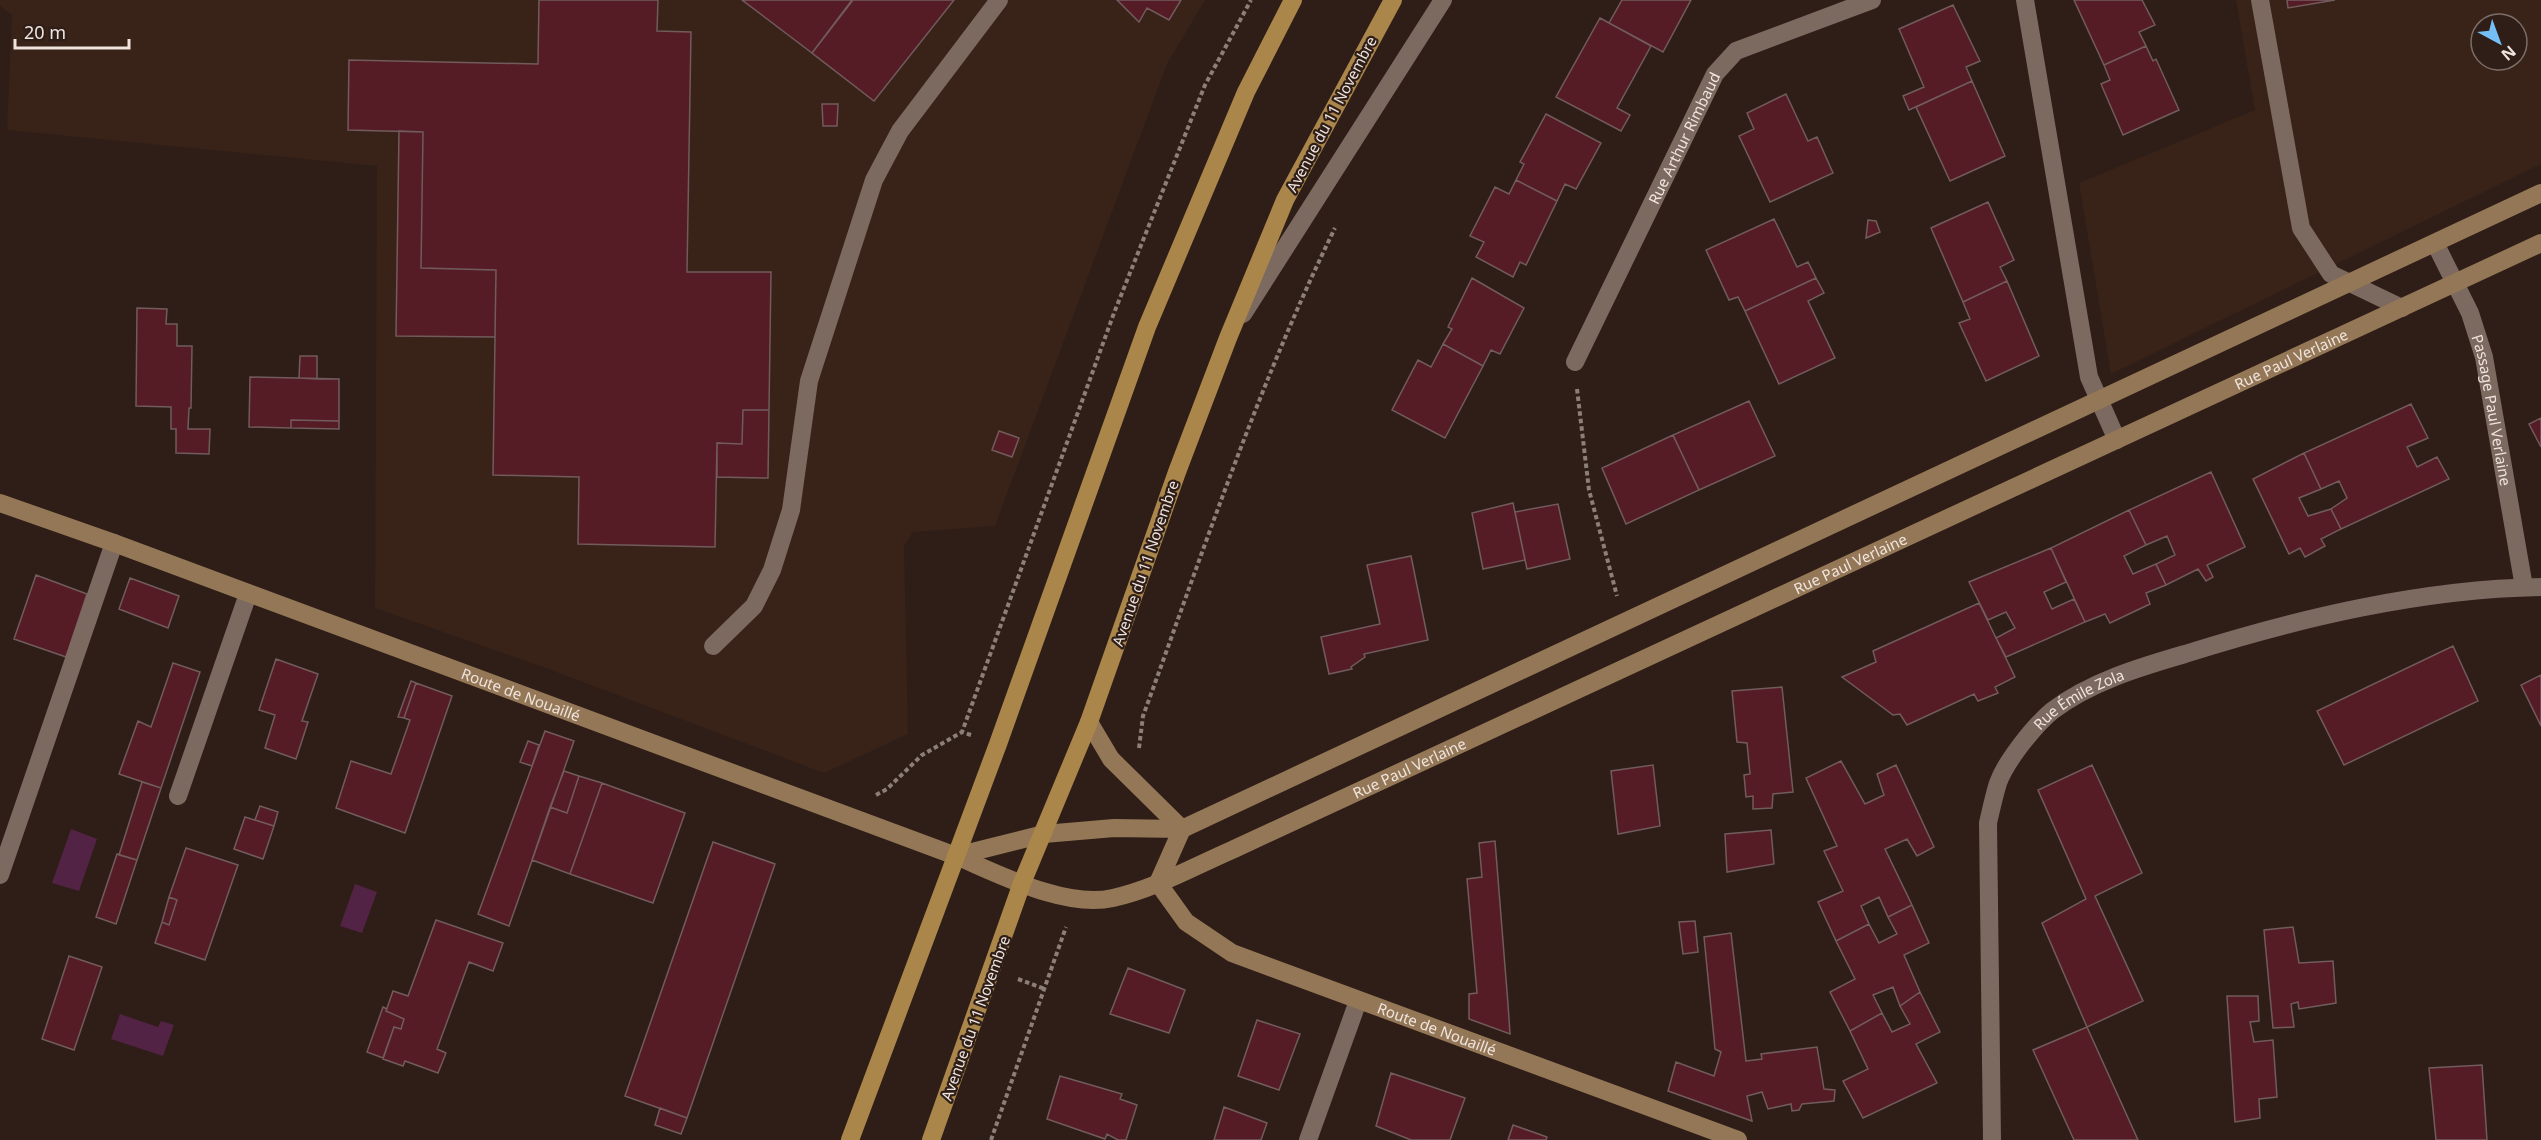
<svg xmlns="http://www.w3.org/2000/svg" width="2541" height="1140" font-family="'Noto Sans',sans-serif">
<style>
.built{fill:#392318;fill-rule:evenodd}
.water{fill:#522344}
.building{fill:#551c25;stroke:#715b5d;stroke-width:1.5}
.lines{fill:none;stroke-linecap:round;stroke-linejoin:round}
.path{stroke:#8c7e78;stroke-width:4;stroke-dasharray:4.5 3;stroke-linecap:butt}
.lane{stroke:#7c6960;stroke-width:18}
.street{stroke:#7c6960;stroke-width:18}
.secondary{stroke:#947756;stroke-width:18}
.primary{stroke:#ab864b;stroke-width:18}
.labels{text-anchor:middle;dominant-baseline:central;stroke-width:4.5;stroke-linejoin:round;paint-order:stroke}
.street-label{font-size:15px;fill:#efe4de;stroke:#2e1e17}
</style>
<rect width="100%" height="100%" fill="#2e1e17"/>
<path class="built" d="M0,0H1205L1167,64L995,526L913,532L904,546L908,734L824,773L543,667L375,608L377,166L7,130L12,15L0,6Z
M2236,0H2541V164L2111,374L2079,183L2255,110ZM2481,24H2517V60H2481Z"/>
<path class="water" d="M71,829L97,839L79,891L52,883Z
M355,884L377,892L362,933L340,926Z
M120,1014L158,1027L161,1021L174,1025L163,1056L111,1039Z"/>
<path class="building" d="M539,0H658L657,31L691,32L687,272H771L769,410H743L742,444L717,443L715,547L578,544L579,477L493,475L496,270L421,268L423,132L348,130L349,60L538,64Z
M742,0H852L812,53Z
M853,0H954L874,101L812,53Z
M1117,0H1181L1169,20L1147,8L1139,22Z
M1622,0H1691L1663,52L1609,23Z
M2074,0H2142L2155,25L2139,32L2146,46L2104,65Z
M2287,0H2335L2288,8Z
M1953,5L1980,61L1966,67L1972,81L1909,110L1903,96L1924,87L1899,29Z
M1600,18L1651,46L1617,108L1630,115L1621,131L1556,97Z
M2146,46L2153,61L2156,59L2179,110L2123,135L2101,84L2110,80L2104,65Z
M1972,81L2005,156L1950,181L1916,107Z
M1786,94L1808,141L1817,137L1833,173L1770,202L1739,136L1754,129L1747,113Z
M822,104H838L837,126H823Z
M1546,114L1601,143L1576,189L1565,184L1557,201L1516,180L1524,164L1520,162Z
M399,131L423,132L421,268L496,270L495,337L396,336Z
M1516,180L1557,201L1526,265L1520,262L1513,277L1476,257L1484,242L1470,236L1495,187L1509,194Z
M1988,202L2014,260L2000,267L2007,281L1963,302L1931,228Z
M1774,219L1797,267L1808,262L1816,278L1745,311L1738,297L1729,300L1706,250Z
M1868,220L1876,221L1880,232L1866,238Z
M1472,278L1524,308L1500,354L1491,350L1483,366L1443,344L1452,329L1448,327Z
M1816,278L1824,293L1808,301L1835,358L1779,384L1745,311Z
M2007,281L2039,356L1986,381L1959,323L1970,319L1963,302Z
M137,308L167,309L166,324H177V346H192L191,408H189L188,429H210L209,454L176,453V429H171V407L136,406Z
M1443,344L1483,366L1445,438L1392,410L1418,360L1431,367Z
M300,356H317V379L299,378Z
M250,377L339,379V421L291,420V428L249,427Z
M1749,401L1775,456L1699,490L1673,435Z
M2411,404L2428,438L2407,447L2417,467L2437,457L2449,479L2341,529L2331,509L2347,498L2339,481L2321,489L2304,453Z
M743,410H769L768,478L717,477V443L742,444Z
M2541,418V447L2529,424Z
M291,420L339,421V429L291,428Z
M999,431L1019,438L1012,457L992,450Z
M1673,435L1699,490L1626,524L1602,468Z
M2304,453L2321,489L2299,498L2308,516L2331,509L2341,529L2321,539L2325,546L2305,557L2300,548L2289,554L2253,479Z
M2211,472L2245,547L2207,565L2213,577L2206,581L2198,569L2166,585L2156,564L2175,555L2167,536L2146,545L2129,510Z
M1513,503L1525,560L1483,569L1472,513Z
M1558,504L1570,559L1527,569L1515,512Z
M2129,510L2146,545L2124,556L2133,574L2156,564L2166,585L2146,593L2150,604L2110,623L2105,614L2085,622L2051,548Z
M2051,548L2066,582L2044,592L2052,609L2074,599L2085,622L2006,657L1996,638L2015,628L2006,612L1988,620L1969,582Z
M1411,556L1428,640L1364,654L1365,657L1351,667L1352,669L1329,674L1321,637L1380,624L1367,565Z
M36,575L87,594L66,657L14,639Z
M130,578L179,596L168,628L119,609Z
M1979,603L2015,677L1995,687L1998,693L1978,701L1974,694L1907,725L1900,714L1893,715L1842,677L1876,662L1873,651Z
M2453,646L2478,701L2344,765L2317,711Z
M276,659L318,674L302,721L308,722L296,759L265,748L275,715L259,710Z
M173,663L200,672L161,788L119,774L138,721L151,727Z
M2541,675V726L2521,685Z
M411,681L416,683L404,718L398,717Z
M416,683L452,696L405,833L336,808L351,761L391,774L410,720L404,718Z
M1782,687L1793,792L1773,794L1772,808L1753,809V796L1746,797L1744,775L1750,774L1747,743L1737,742L1732,691Z
M545,731L574,741L509,926L478,914Z
M528,741L539,745L532,766L520,762Z
M1841,761L1865,804L1884,795L1877,774L1896,765L1934,847L1917,856L1907,839L1885,849L1912,905L1888,917L1879,897L1861,906L1869,924L1836,941L1818,902L1843,891L1824,851L1837,846L1806,778Z
M1653,765L1660,826L1618,834L1611,771Z
M2092,765L2142,873L2095,896L2143,1001L2087,1027L2042,923L2086,899L2038,790Z
M564,771L579,776L567,813L550,807Z
M579,776L602,783L570,874L532,860L550,807L567,813Z
M142,782L161,788L137,860L119,855Z
M602,783L685,813L653,903L570,874Z
M260,806L278,812L274,826L255,820Z
M245,817L274,826L263,859L234,849Z
M1771,830L1774,864L1727,872L1725,834Z
M1495,841L1508,1004L1510,1034L1469,1019V994L1477,993L1467,879L1482,877L1479,843Z
M713,842L775,864L687,1118L625,1096Z
M186,848L238,865L205,960L155,943L162,922L169,925L177,900L169,897Z
M117,854L137,860L116,924L96,917Z
M169,897L177,900L169,925L162,922Z
M1912,905L1929,943L1904,955L1920,992L1900,1006L1893,987L1873,995L1882,1013L1850,1031L1830,992L1855,979L1836,941L1869,924L1879,943L1897,934L1888,917Z
M436,920L503,943L493,971L469,962L437,1049L446,1053L438,1073L405,1061L403,1066L383,1059L394,1027L401,1029L404,1019L386,1011L393,991L408,996Z
M1695,921L1698,952L1683,954L1679,922Z
M2293,927L2299,963L2333,961L2336,1003L2299,1009L2298,1002L2291,1004L2294,1027L2273,1028L2264,930Z
M1731,933L1746,1061L1762,1059L1761,1054L1817,1047L1824,1089L1835,1090L1834,1101L1802,1104L1799,1110L1792,1111L1791,1104L1768,1109L1762,1092L1747,1096L1752,1121L1668,1091L1676,1062L1714,1076L1721,1052L1715,1049L1704,937Z
M69,956L102,967L74,1050L42,1039Z
M1128,968L1185,990L1169,1033L1110,1014Z
M1920,992L1940,1032L1916,1044L1937,1083L1863,1118L1843,1081L1868,1069L1850,1031L1882,1013L1892,1032L1910,1024L1900,1006Z
M2227,996H2258L2259,1021L2250,1022L2254,1042L2273,1040L2277,1097L2259,1099L2260,1118L2235,1122Z
M383,1007L387,1009L386,1011L404,1019L401,1029L394,1027L383,1058L367,1052Z
M1257,1020L1300,1034L1279,1090L1238,1076Z
M2087,1027L2138,1140H2074L2033,1050Z
M2482,1065L2487,1140H2436L2429,1068Z
M1391,1073L1465,1098L1450,1140H1411L1376,1126Z
M1060,1076L1122,1094L1120,1099L1137,1105L1126,1140H1118L1107,1134L1105,1139L1047,1119Z
M1224,1107L1267,1123L1261,1140H1214Z
M660,1108L687,1118L681,1134L655,1125Z
M1513,1125L1547,1137L1546,1140H1508Z"/>
<g class="lines">
<path class="path" d="M1577,389L1589,490L1617,596
M971,735L962,732L1114,313L1205,85L1251,0
M1139,748L1143,716C1203,552 1258,385 1335,228
M876,795L887,789L922,755L962,732
M1018,979L1045,989
M991,1140L1066,927"/>
<path class="lane" d="M2260,0L2301,228L2331,274L2402,308
M1243,314L1443,0
M713,646L754,606L772,570L791,510L809,381L874,180L900,131L999,0
M178,796L248,594
M0,875L114,543"/>
<g class="street">
<path d="M2025,0L2089,377L2117,440"/>
<path id="s1" d="M2435,243L2470,313L2484,357L2524,587"/>
<path id="s2" d="M1575,362L1715,74L1736,51L1872,0"/>
<path d="M1308,1140L1358,1001"/>
<path id="s3" d="M1992,1140L1988,823C1991,810 1994,796 1998,783C2006,761 2034,726 2052,711C2090,682 2140,667 2185,654C2299,618 2421,589 2541,587"/>
</g>
<g class="secondary">
<path id="s4" d="M0,503L114,543L956,856C999,874 1065,909 1113,898C1154,889 1193,867 1232,850L2541,243"/>
<path d="M1089,722L1111,759L1182,829"/>
<path id="s5" d="M1182,829L1158,883L1186,922L1232,953L1738,1140"/>
<path d="M956,856L1044,834L1114,828L1182,829L2541,193"/>
</g>
<path class="primary" d="M850,1140L998,744L1147,327L1246,92L1293,0
M931,1140L1022,883L1089,722L1177,472L1228,338L1285,200L1393,0"/>
</g>
<g class="labels">
<g class="street-label">
<text transform="translate(1331 114) rotate(-62)">Avenue du 11 Novembre</text>
<text stroke="none"><textPath href="#s2" startOffset="249">Rue Arthur Rimbaud</textPath></text>
<text stroke="none"><textPath href="#s4" startOffset="2480">Rue Paul Verlaine</textPath></text>
<text stroke="none"><textPath href="#s1" startOffset="178">Passage Paul Verlaine</textPath></text>
<text transform="translate(1145 563) rotate(-71)">Avenue du 11 Novembre</text>
<text stroke="none"><textPath href="#s4" startOffset="1994">Rue Paul Verlaine</textPath></text>
<text stroke="none"><textPath href="#s4" startOffset="555">Route de Nouaillé</textPath></text>
<text stroke="none"><textPath href="#s3" startOffset="478">Rue Émile Zola</textPath></text>
<text stroke="none"><textPath href="#s4" startOffset="1508">Rue Paul Verlaine</textPath></text>
<text transform="translate(975 1018) rotate(-70)">Avenue du 11 Novembre</text>
<text stroke="none"><textPath href="#s5" startOffset="381">Route de Nouaillé</textPath></text>
</g>
</g>
<g transform="translate(2499 42) rotate(139)"><circle r="28" fill="#2e1e17" stroke="#7b6d67" stroke-width="1.5"/>
<path d="M0-4.5L10 22L0 15L-10 22Z" fill="#74c0f6"/>
<text y="-9" font-size="16" font-weight="bold" text-anchor="middle" fill="#efe4de">N</text>
</g>
<path d="M15 39v9h114v-9" fill="none" stroke="#efe4de" stroke-width="3"/>
<text x="24" y="39" font-size="18" fill="#efe4de" stroke="#2e1e17" stroke-width="4.5" paint-order="stroke">20 m</text>
</svg>
